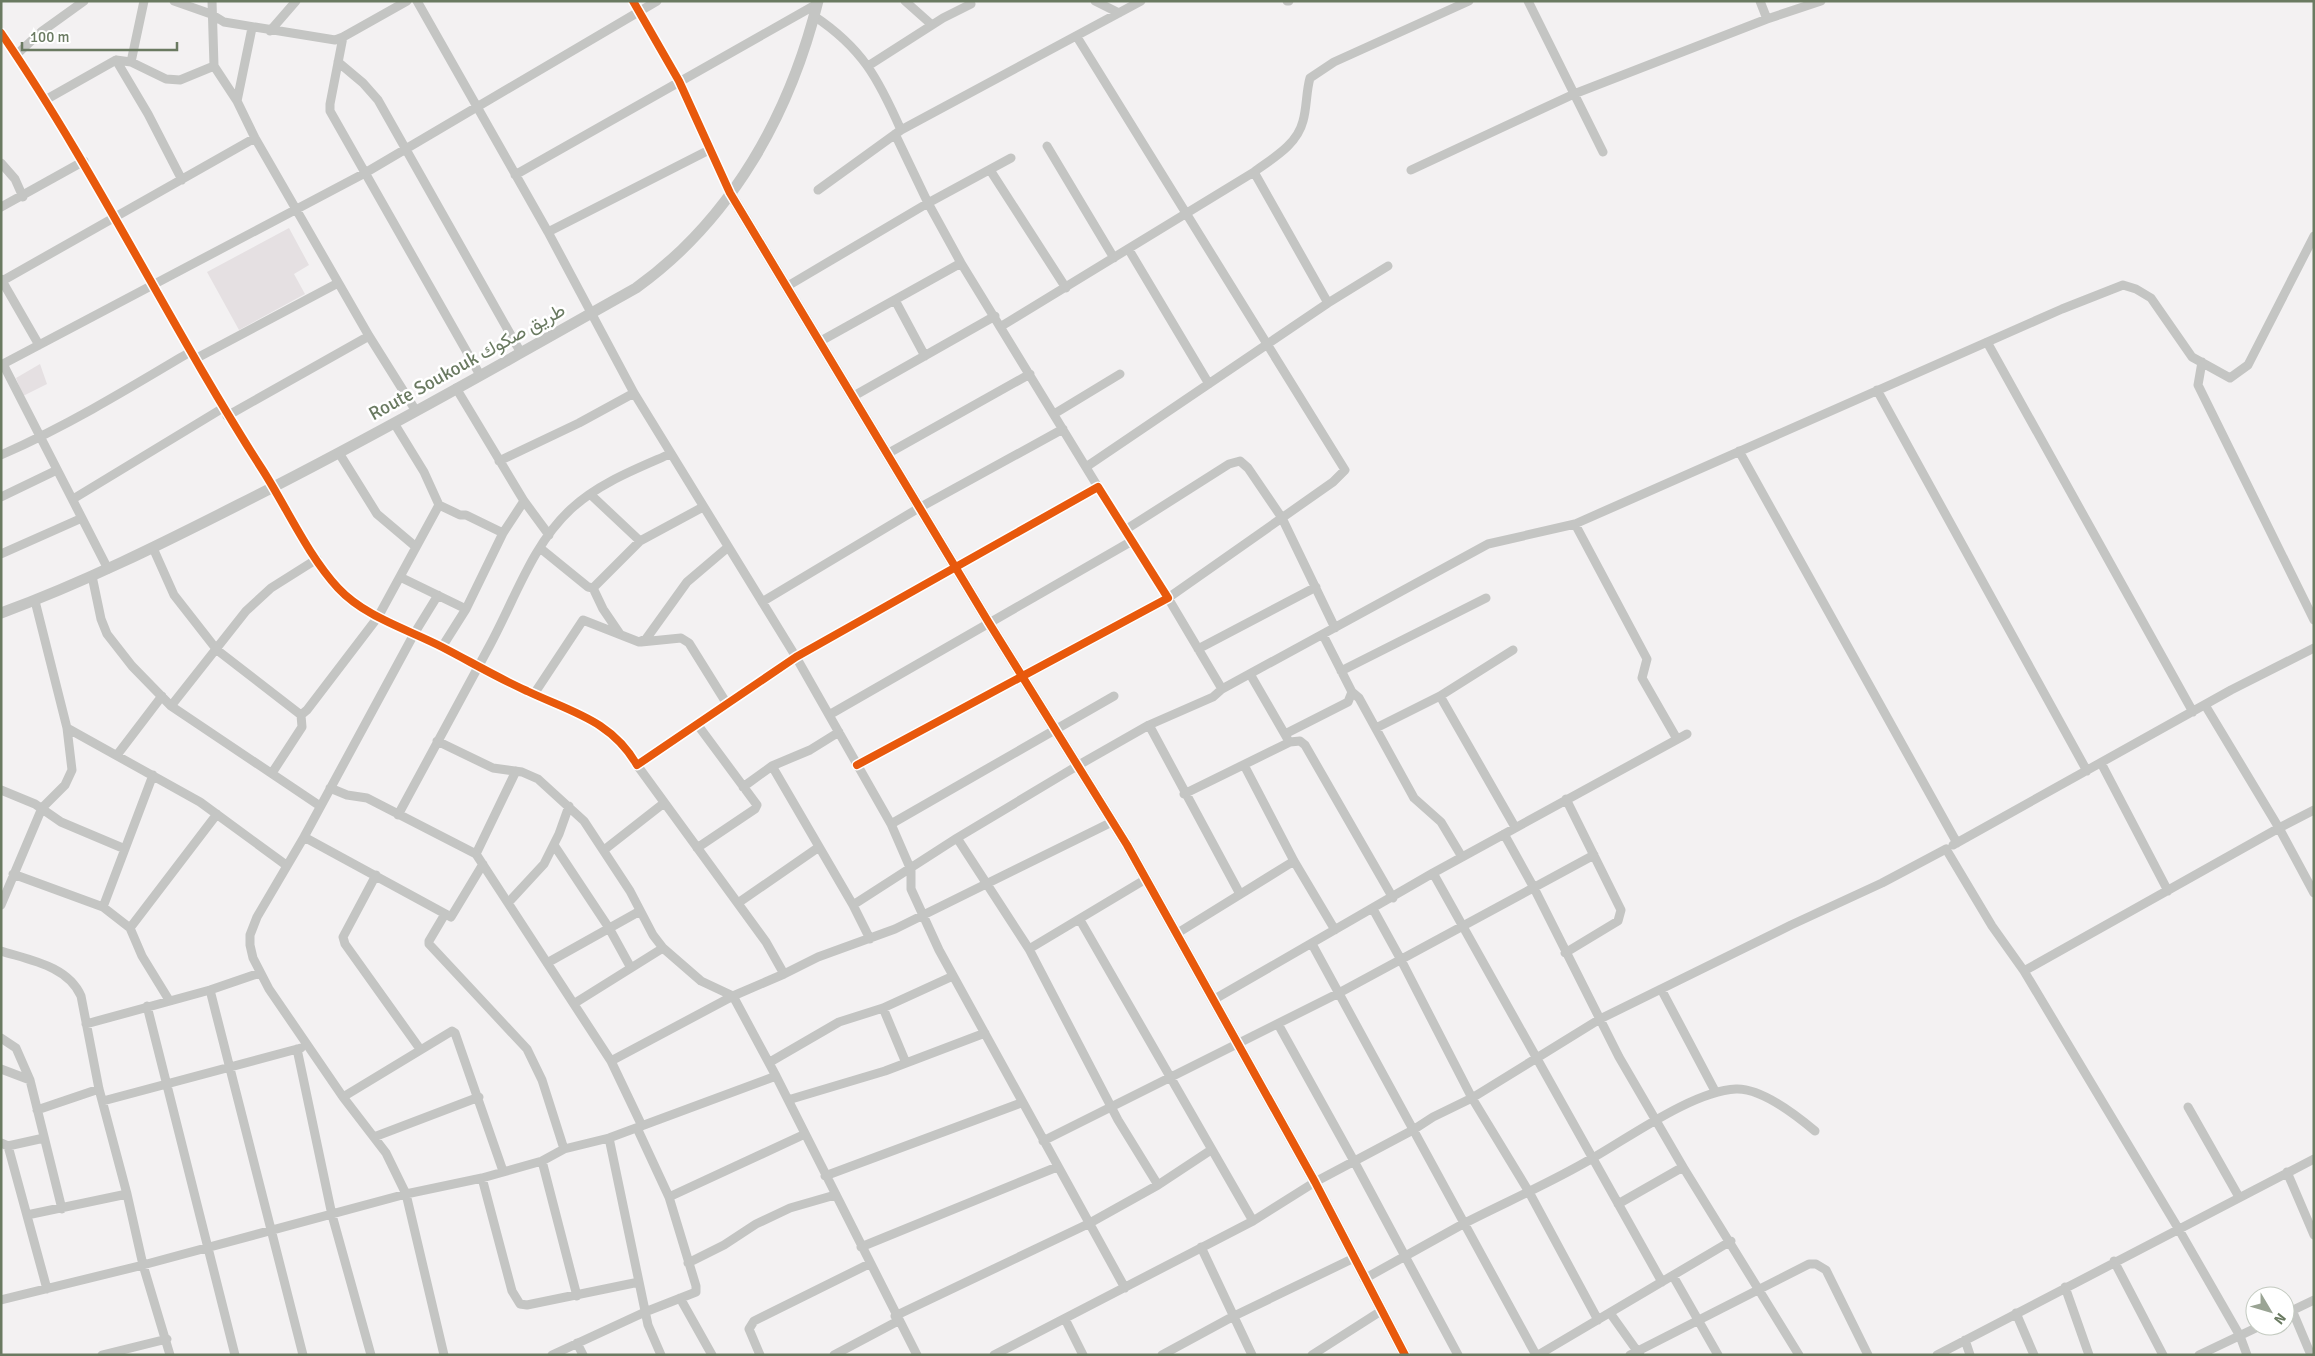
<svg xmlns="http://www.w3.org/2000/svg" width="2315" height="1356" font-family="Signika,Vazirmatn,sans-serif">
<style>
.green{fill:#e5e0e2}
.lines{fill:none;stroke-linecap:round;stroke-linejoin:round}
.minor{stroke:#c4c5c3;stroke-width:9}
.tertiary{stroke:#c4c5c3;stroke-width:11}
.cycleway-casing{stroke:#fff;stroke-width:11}
.cycleway{stroke:#e8590c;stroke-width:8}
.labels{text-anchor:middle;dominant-baseline:central;stroke-width:5;stroke-linejoin:round;paint-order:stroke}
.street-label{font-size:19px;fill:#6a7a61;stroke:#fff}
</style>
<rect width="100%" height="100%" fill="#f3f1f2"/>
<path class="green" d="M289,228L309,265L294,274L305,294L239,330L207,272Z
M40,364L47,384L23,396L16,378Z"/>
<g class="lines">
<path class="minor" d="M174,1L211,14L224,22L335,40L343,37L407,1
M212,1L214,66L237,101L255,138L369,336L416,411
M417,1L548,232L634,393L796,657L891,824L911,870V889L939,950L1125,1288
M633,1L679,81L730,193
M905,1L932,25
M1095,1L1119,13
M1287,1H1289
M1528,1L1603,152
M1760,1L1767,19
M814,16C862,48 878,78 901,130
M270,31L296,1
M1,33C97,173 170,326 262,469C287,508 307,554 338,588C365,617 407,629 442,647C471,662 498,678 527,691C571,712 611,720 637,765L796,657L1098,487L1168,598L857,765
M343,37L330,104V111L480,375
M16,55L41,32L84,1
M116,60L148,114L182,180
M131,62L144,1
M338,62L363,83L378,100L521,353
M868,66L943,18L971,4
M47,99L116,60L131,62L166,79L180,80L214,66
M237,101L252,28
M895,134L928,203L961,263L1098,487
M1047,146L1114,258
M1,163L15,179L23,197
M990,170L1066,288
M1411,170L1574,94L1767,19L1821,1
M1254,172C1273,158 1297,145 1303,121C1307,107 1306,92 1310,78L1334,62L1469,1
M515,175L817,4
M818,190L901,130L1141,1
M1,207L84,161
M548,232L711,149
M1129,250L1209,384
M1,279L39,345
M2,281L255,138
M786,287L928,203L1011,158
M895,300L925,356
M1000,327L1254,172L1328,303
M819,342L961,263
M1987,342L2193,712
M195,359L338,283
M2202,362L2198,385L2314,620
M3,364L108,569
M1,365L365,173L657,1
M456,388L524,501L549,535
M1877,390L2087,771
M852,397L995,316
M1054,414L1120,374
M227,416L369,336
M394,423L424,472L439,505L460,515H466L503,533
M1739,451L1957,843
M339,453L377,514L416,547
M887,454L1030,374
M1,455C67,426 128,389 190,352
M499,461L579,423L634,393
M1086,467L1328,303L1388,266
M590,494L640,541
M1,497L57,470
M73,499L223,408
M1575,524L1647,659L1642,678L1677,739
M1125,530L1229,464L1240,461L1248,468L1282,518L1335,628
M153,548L174,595L217,650L301,715
M540,548L588,587L593,588L640,541L703,507
M1,554L82,518
M92,576L101,619L107,634L132,666L171,706L320,806
M400,577L466,609
M593,588L603,609L620,634
M438,595L414,634L304,837L257,917L250,935V945L253,958L269,989L343,1097L386,1153L406,1194L444,1355
M762,602L919,508L1063,429
M641,642L681,638L689,643L727,704
M442,647L466,609L503,533L524,501
M1198,649L1316,587
M1341,671L1486,598
M1250,674L1287,738
M1222,689L1488,544L1575,524L2062,309L2123,285L2136,289L2151,298L2192,357L2230,378L2248,365L2314,236
M1352,692L1359,698L1414,798L1441,822L1462,857
M534,694L583,620L639,642L646,639L687,582L727,548
M1440,696L1515,827
M171,706L246,611L271,588L317,559
M301,715L307,710L378,617L439,505
M829,715L1132,541
M1149,725L1240,894
M67,728L200,802L286,865
M1376,728L1440,696L1513,650
M1285,734L1348,702L1352,692L1323,635
M437,741L493,768L522,772L538,779L584,821L630,891L653,935L663,948L701,981L733,996
M117,755L162,696
M2101,763L2168,891
M637,765L766,942L784,974L733,996L776,1076
M1244,765L1294,861L1335,930
M772,766L853,905L870,939
M272,773L302,727L301,715
M743,787L772,766L810,750L839,732
M330,788L347,795L367,798L476,854L611,1061L642,1126
M1,790L35,804L61,822L125,849
M1184,794L1290,742L1300,741L1305,745L1393,898
M2314,810L2279,828L2314,893
M398,815C429,758 460,701 490,645C515,599 532,545 571,509C599,483 636,469 670,454
M891,824L1114,696
M1504,834L1534,888L1619,1057L1683,1167L1799,1355
M304,837L451,917L483,864
M957,838L1029,949L1118,1120L1158,1185
M554,845L609,928L631,968
M1953,845L2231,690L2314,648
M697,848L755,809L757,805L697,724
M604,850L664,803
M476,854L516,771
M1433,873L1662,1282
M13,874L103,907L130,928L142,956L169,1000
M376,875L343,937L345,944L420,1049
M508,903L544,864L559,834L569,806
M738,903L819,847
M1,905L42,808L65,785L72,770L67,728L35,601
M853,905L957,838L1077,766L1149,725L1213,697L1222,689L1168,598L1333,482L1345,470L1077,37
M103,907L153,775
M1373,909L1400,958L1472,1098L1600,1019L1791,925L1882,883L1946,849L1992,926L2024,971L2178,1228L2240,1336L2247,1355
M445,914L429,941V944L527,1049L542,1080L564,1149
M1080,920L1253,1221
M130,928L217,814
M1176,934L1294,861
M1312,944L1536,1355
M1029,949L1146,879
M1,951C30,960 68,966 81,996L99,1089L127,1194L143,1265L170,1355
M1565,953L1618,921L1621,910L1566,799
M547,963L640,911
M2024,971L2279,828L2205,705
M784,974L818,957L895,929L1112,822
M1661,989L1715,1091
M210,990L303,1355
M1213,1000L1433,873L1687,734
M575,1003L663,948
M147,1006L235,1355
M883,1008L906,1063
M86,1024L210,990L260,973
M1278,1024L1354,1161L1458,1355
M1,1038L16,1048L30,1080L62,1209
M297,1049L332,1215L371,1355
M611,1061L733,996
M770,1062L839,1022L883,1008L953,976
M1,1069L30,1080
M343,1097L452,1031L455,1033L503,1171
M788,1100L885,1071L985,1033
M103,1101L301,1048
M2188,1107L2239,1197
M37,1110L99,1089
M637,1128L669,1197L805,1134
M374,1137L479,1097
M609,1138L648,1325L661,1355
M1043,1141L1337,994L1594,855
M1,1143L8,1146L44,1138
M8,1146L47,1289
M542,1161L577,1296
M2287,1172L2314,1235
M825,1176L1021,1103
M482,1178L512,1291L520,1304L527,1305L639,1282
M1618,1204L1683,1167
M27,1215L127,1194
M861,1247L1057,1167
M1201,1247L1252,1355
M2114,1261L2163,1355
M688,1263L724,1245L756,1224L790,1208L835,1195
M1673,1276L1718,1355
M1364,1279C1397,1261 1430,1242 1463,1224C1506,1202 1550,1183 1591,1159C1630,1137 1693,1091 1736,1089C1762,1088 1796,1115 1815,1131
M2065,1287L2089,1355
M680,1298L712,1355
M1,1300L143,1265L406,1194L482,1178L542,1161L564,1149L609,1138L776,1076L917,1355
M2292,1310L2311,1355
M1610,1313L1640,1355
M2016,1313L2034,1355
M2285,1314L2314,1300
M895,1316L1088,1224L1158,1185L1211,1150
M1065,1319L1083,1355
M1965,1340L1970,1355
M577,1343L583,1355
M102,1355L167,1339
M552,1355L645,1312L696,1292V1286L669,1197
M760,1355L749,1329L754,1321L869,1264
M834,1355L898,1321
M994,1355L1253,1221L1315,1182L1413,1130L1433,1117L1472,1098L1529,1192L1598,1320
M1162,1355L1232,1317L1354,1258
M1312,1355L1381,1311
M1538,1355L1731,1241
M1630,1355L1809,1264H1816L1826,1270L1868,1355
M1937,1355L2314,1159
M2199,1355L2260,1326"/>
<path class="tertiary" d="M730,193L989,623L1127,845L1315,1182L1405,1355
M1,613C83,583 161,544 238,505C373,437 505,362 636,288C732,219 790,114 818,1"/>
<defs>
<path id="cycleway" d="M633,1L679,81L730,193L989,623L1127,845L1315,1182L1405,1355
M1,33C97,173 170,326 262,469C287,508 307,554 338,588C365,617 407,629 442,647C471,662 498,678 527,691C571,712 611,720 637,765L796,657L1098,487L1168,598L857,765"/>
</defs>
<use href="#cycleway" class="cycleway-casing"/>
<use href="#cycleway" class="cycleway"/>
</g>
<g class="labels">
<g class="street-label">
<text transform="translate(467 362) rotate(-29)">Route Soukouk طريق صكوك</text>
</g>
</g>
<rect width="2315" height="1356" fill="none" stroke="#6a7a61" stroke-width="5"/>
<g transform="translate(2270 1311) rotate(128)"><circle r="24" fill="#ffffff" stroke="#c3cac0"/>
<path d="M0-4L9 19L0 12L-9 19Z" fill="#9aa494"/>
<text y="-8" font-size="14" font-weight="bold" text-anchor="middle" fill="#6a7a61">N</text>
</g>
<path d="M22 42v8h155v-8" fill="none" stroke="#6a7a61" stroke-width="2.5"/>
<text x="30" y="42" font-size="15" fill="#6a7a61" stroke="#ffffff" stroke-width="4" paint-order="stroke">100 m</text>
</svg>
